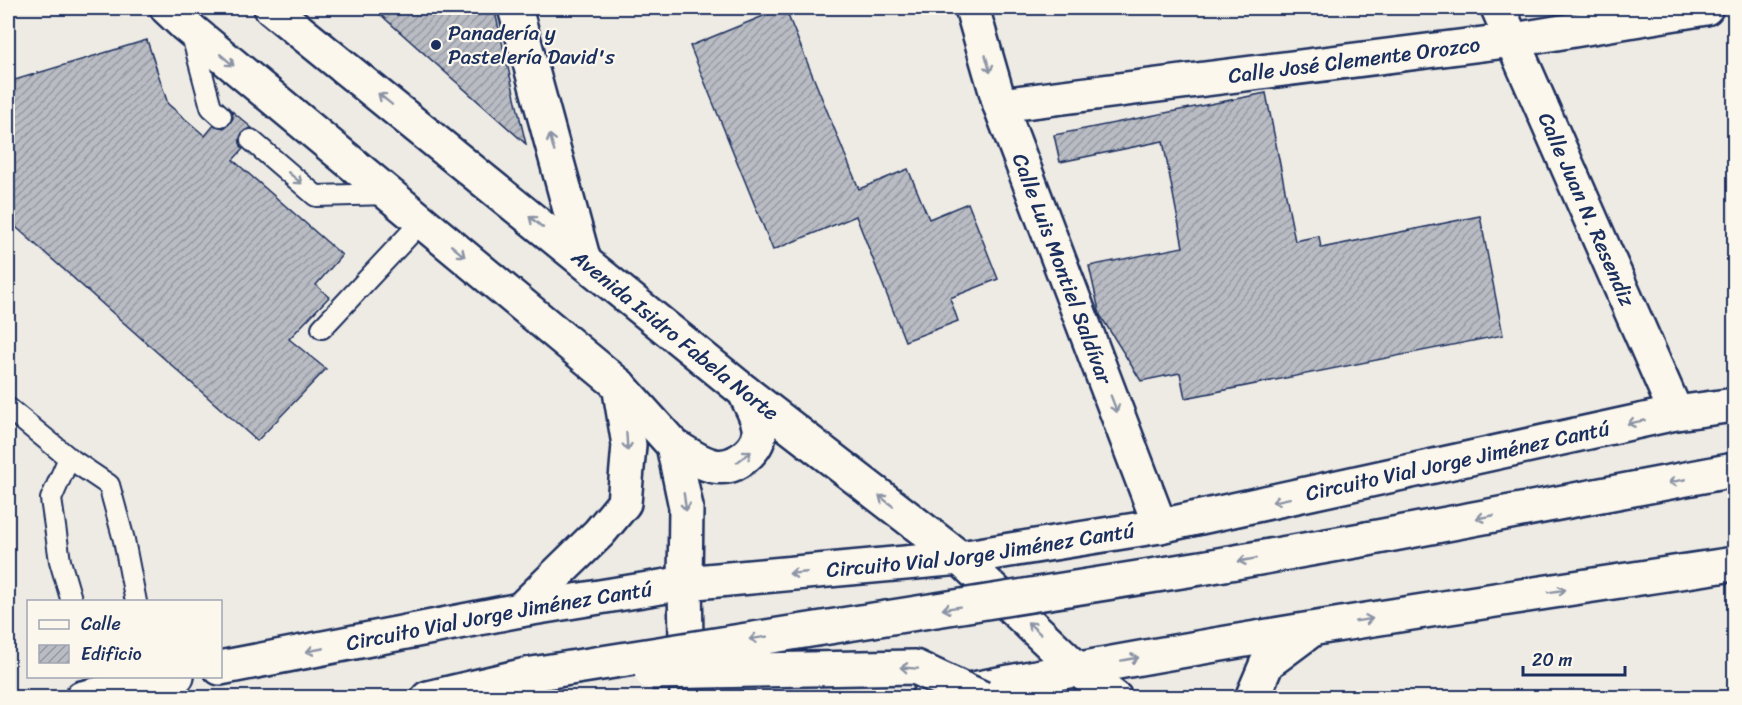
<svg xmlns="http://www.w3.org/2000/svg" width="1742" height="705" font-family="Sriracha,sans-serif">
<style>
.building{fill:url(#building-hatch);stroke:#1b2f5e;stroke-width:1.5}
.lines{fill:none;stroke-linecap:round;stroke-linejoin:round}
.service-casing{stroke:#1b2f5e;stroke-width:24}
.minor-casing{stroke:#1b2f5e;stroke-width:38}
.tertiary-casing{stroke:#1b2f5e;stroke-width:38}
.secondary-casing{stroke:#1b2f5e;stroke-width:38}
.primary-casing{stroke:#1b2f5e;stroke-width:38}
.service{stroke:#fbf7ec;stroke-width:20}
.minor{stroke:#fbf7ec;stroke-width:33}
.tertiary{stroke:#fbf7ec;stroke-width:33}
.secondary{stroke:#fbf7ec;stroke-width:33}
.primary{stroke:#fbf7ec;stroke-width:33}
.primary-bridge-casing{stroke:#1b2f5e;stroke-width:38;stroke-linecap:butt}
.primary-bridge{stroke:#fbf7ec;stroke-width:33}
.oneway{stroke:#8b93a5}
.poi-dot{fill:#1b2f5e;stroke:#fbf7ec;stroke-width:2}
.labels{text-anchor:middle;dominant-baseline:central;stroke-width:4.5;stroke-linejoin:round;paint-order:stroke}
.poi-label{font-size:21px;fill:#1b2f5e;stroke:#fbf7ec;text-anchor:start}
.street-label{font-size:21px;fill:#1b2f5e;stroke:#fbf7ec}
</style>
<defs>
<pattern id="building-hatch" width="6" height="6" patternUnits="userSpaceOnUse" patternTransform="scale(1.5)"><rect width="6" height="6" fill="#b9bcc3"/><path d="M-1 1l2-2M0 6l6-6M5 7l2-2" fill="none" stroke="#9699a2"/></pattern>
</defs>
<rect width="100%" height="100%" fill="#eeebe4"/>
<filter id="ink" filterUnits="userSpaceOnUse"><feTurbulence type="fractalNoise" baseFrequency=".0167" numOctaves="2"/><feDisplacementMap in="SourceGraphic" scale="12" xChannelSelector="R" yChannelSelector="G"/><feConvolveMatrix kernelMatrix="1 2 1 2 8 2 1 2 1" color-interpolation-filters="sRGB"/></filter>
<g filter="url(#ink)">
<path class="building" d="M373,8H494L526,144Z
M783,8H785L859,189L908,169L929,219L968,203L998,279L950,298L958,321L905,341L856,216L773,250L690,46Z
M147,40L168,104L205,136L214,125L224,128L229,124L233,118L232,111L252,128L242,133L240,143L243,149L233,160L342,255L316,285L329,297L289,339L326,369L257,441L8,220V82Z
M1266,93L1295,241L1319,236L1321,248L1480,216L1503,335L1185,398L1180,373L1141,381L1100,315L1089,266L1183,247L1163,141L1060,162L1054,135Z"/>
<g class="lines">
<defs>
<path id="service" d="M191,32L211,107L221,116
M251,140L316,196L389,194
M322,328L422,221
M8,408L69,458L109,485L124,540L136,602
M69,458L51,499L60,561L72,602"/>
<g id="minor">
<path d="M515,8L584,261"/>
<path id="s1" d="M972,8L1000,105L1160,526"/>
<path id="s2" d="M1498,8L1676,413"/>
<path id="s3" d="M1000,105L1514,40L1706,8"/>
</g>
<g id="tertiary">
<path id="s4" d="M220,668L520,610L685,583L960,558L1160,526L1676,413L1734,405"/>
<path d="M82,698L177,676"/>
</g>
<g id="secondary">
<path d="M167,8L185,25L619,385L673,445L686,507L685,583L687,698"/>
<path id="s5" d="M271,8L745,392L960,558L1076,668L1115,698"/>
<path d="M673,445C699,461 722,480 749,453C756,446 760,437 759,428C758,416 749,403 745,392"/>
<path d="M520,610L599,533L624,503L629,445L619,385"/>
</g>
<path id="primary" d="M1367,539L1734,470
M151,681L155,698
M428,698L526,675
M928,698C1196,644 1465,604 1734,564
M1252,698L1267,663L1310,631"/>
</defs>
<use href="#service" class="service-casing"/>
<use href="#minor" class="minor-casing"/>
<use href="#tertiary" class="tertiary-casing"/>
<use href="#secondary" class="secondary-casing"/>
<use href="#primary" class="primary-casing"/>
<use href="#service" class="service"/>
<use href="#minor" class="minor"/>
<use href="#tertiary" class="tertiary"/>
<use href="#secondary" class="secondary"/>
<use href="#primary" class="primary"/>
<defs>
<path id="primary-bridge" d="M651,672L915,667L982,698
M526,675L1207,567L1367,539"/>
</defs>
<use href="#primary-bridge" class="primary-bridge-casing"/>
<use href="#primary-bridge" class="primary-bridge"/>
</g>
<defs><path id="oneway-shaft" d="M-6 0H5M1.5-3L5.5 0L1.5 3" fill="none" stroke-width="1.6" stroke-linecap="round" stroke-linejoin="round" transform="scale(1.5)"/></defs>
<g class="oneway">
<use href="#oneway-shaft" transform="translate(227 60) rotate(40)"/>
<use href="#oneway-shaft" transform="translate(988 64) rotate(74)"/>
<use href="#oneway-shaft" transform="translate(385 99) rotate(-141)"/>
<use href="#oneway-shaft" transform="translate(552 143) rotate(-105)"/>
<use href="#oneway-shaft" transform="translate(295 178) rotate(40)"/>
<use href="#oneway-shaft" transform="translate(536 222) rotate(-141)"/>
<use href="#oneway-shaft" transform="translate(458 251) rotate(40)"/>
<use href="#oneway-shaft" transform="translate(1114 404) rotate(69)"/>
<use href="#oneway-shaft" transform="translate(1636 422) rotate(168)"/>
<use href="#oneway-shaft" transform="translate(627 442) rotate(86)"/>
<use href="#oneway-shaft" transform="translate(744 457) rotate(-37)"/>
<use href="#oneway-shaft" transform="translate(1677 481) rotate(169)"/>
<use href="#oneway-shaft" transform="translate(1281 500) rotate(168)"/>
<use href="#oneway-shaft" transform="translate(886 501) rotate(-142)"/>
<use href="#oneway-shaft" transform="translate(685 502) rotate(82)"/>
<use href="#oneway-shaft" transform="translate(1485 517) rotate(169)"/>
<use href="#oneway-shaft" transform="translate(1247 560) rotate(170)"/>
<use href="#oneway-shaft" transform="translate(798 573) rotate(175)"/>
<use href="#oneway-shaft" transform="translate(1557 591) rotate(-9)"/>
<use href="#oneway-shaft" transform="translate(951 608) rotate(171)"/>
<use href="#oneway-shaft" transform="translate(1364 620) rotate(-9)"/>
<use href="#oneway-shaft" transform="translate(1034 628) rotate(-137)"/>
<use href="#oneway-shaft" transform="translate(758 638) rotate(171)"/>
<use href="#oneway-shaft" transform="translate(315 650) rotate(169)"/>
<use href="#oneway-shaft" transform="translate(1130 659) rotate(-10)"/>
<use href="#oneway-shaft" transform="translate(909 668) rotate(-176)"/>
</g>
</g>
<circle class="poi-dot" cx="436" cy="45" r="6"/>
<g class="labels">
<g class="poi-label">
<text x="448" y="33">Panadería y<tspan x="448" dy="24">Pastelería David's</tspan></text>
</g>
<g class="street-label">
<text stroke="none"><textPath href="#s3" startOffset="357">Calle José Clemente Orozco</textPath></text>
<text stroke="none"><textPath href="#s2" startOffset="220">Calle Juan N. Resendiz</textPath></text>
<text stroke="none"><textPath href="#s1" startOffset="276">Calle Luis Montiel Saldívar</textPath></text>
<text stroke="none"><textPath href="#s5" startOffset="520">Avenida Isidro Fabela Norte</textPath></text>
<text stroke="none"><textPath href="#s4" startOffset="1256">Circuito Vial Jorge Jiménez Cantú</textPath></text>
<text stroke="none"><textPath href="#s4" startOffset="770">Circuito Vial Jorge Jiménez Cantú</textPath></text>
<text stroke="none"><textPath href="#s4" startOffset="284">Circuito Vial Jorge Jiménez Cantú</textPath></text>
</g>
</g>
<rect width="1742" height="705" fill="none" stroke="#fbf7ec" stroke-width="30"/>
<rect x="15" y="15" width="1712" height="675" fill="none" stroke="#1b2f5e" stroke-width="2" filter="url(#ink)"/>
<rect x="27" y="600" width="195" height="78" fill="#fbf7ec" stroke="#a1a7b3" stroke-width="1.5"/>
<rect x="39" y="620" width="30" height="9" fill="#fbf7ec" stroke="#a1a7b3" stroke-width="1.5"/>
<text x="81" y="630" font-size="18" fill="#1b2f5e">Calle</text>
<rect x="39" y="645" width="30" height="18" fill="url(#building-hatch)" stroke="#a1a7b3" stroke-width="1.5"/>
<text x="81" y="660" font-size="18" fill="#1b2f5e">Edificio</text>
<path d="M1523 666v9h102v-9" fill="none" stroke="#1b2f5e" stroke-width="3"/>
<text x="1532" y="666" font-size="18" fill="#1b2f5e" stroke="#fbf7ec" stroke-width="4.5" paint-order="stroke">20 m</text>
</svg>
